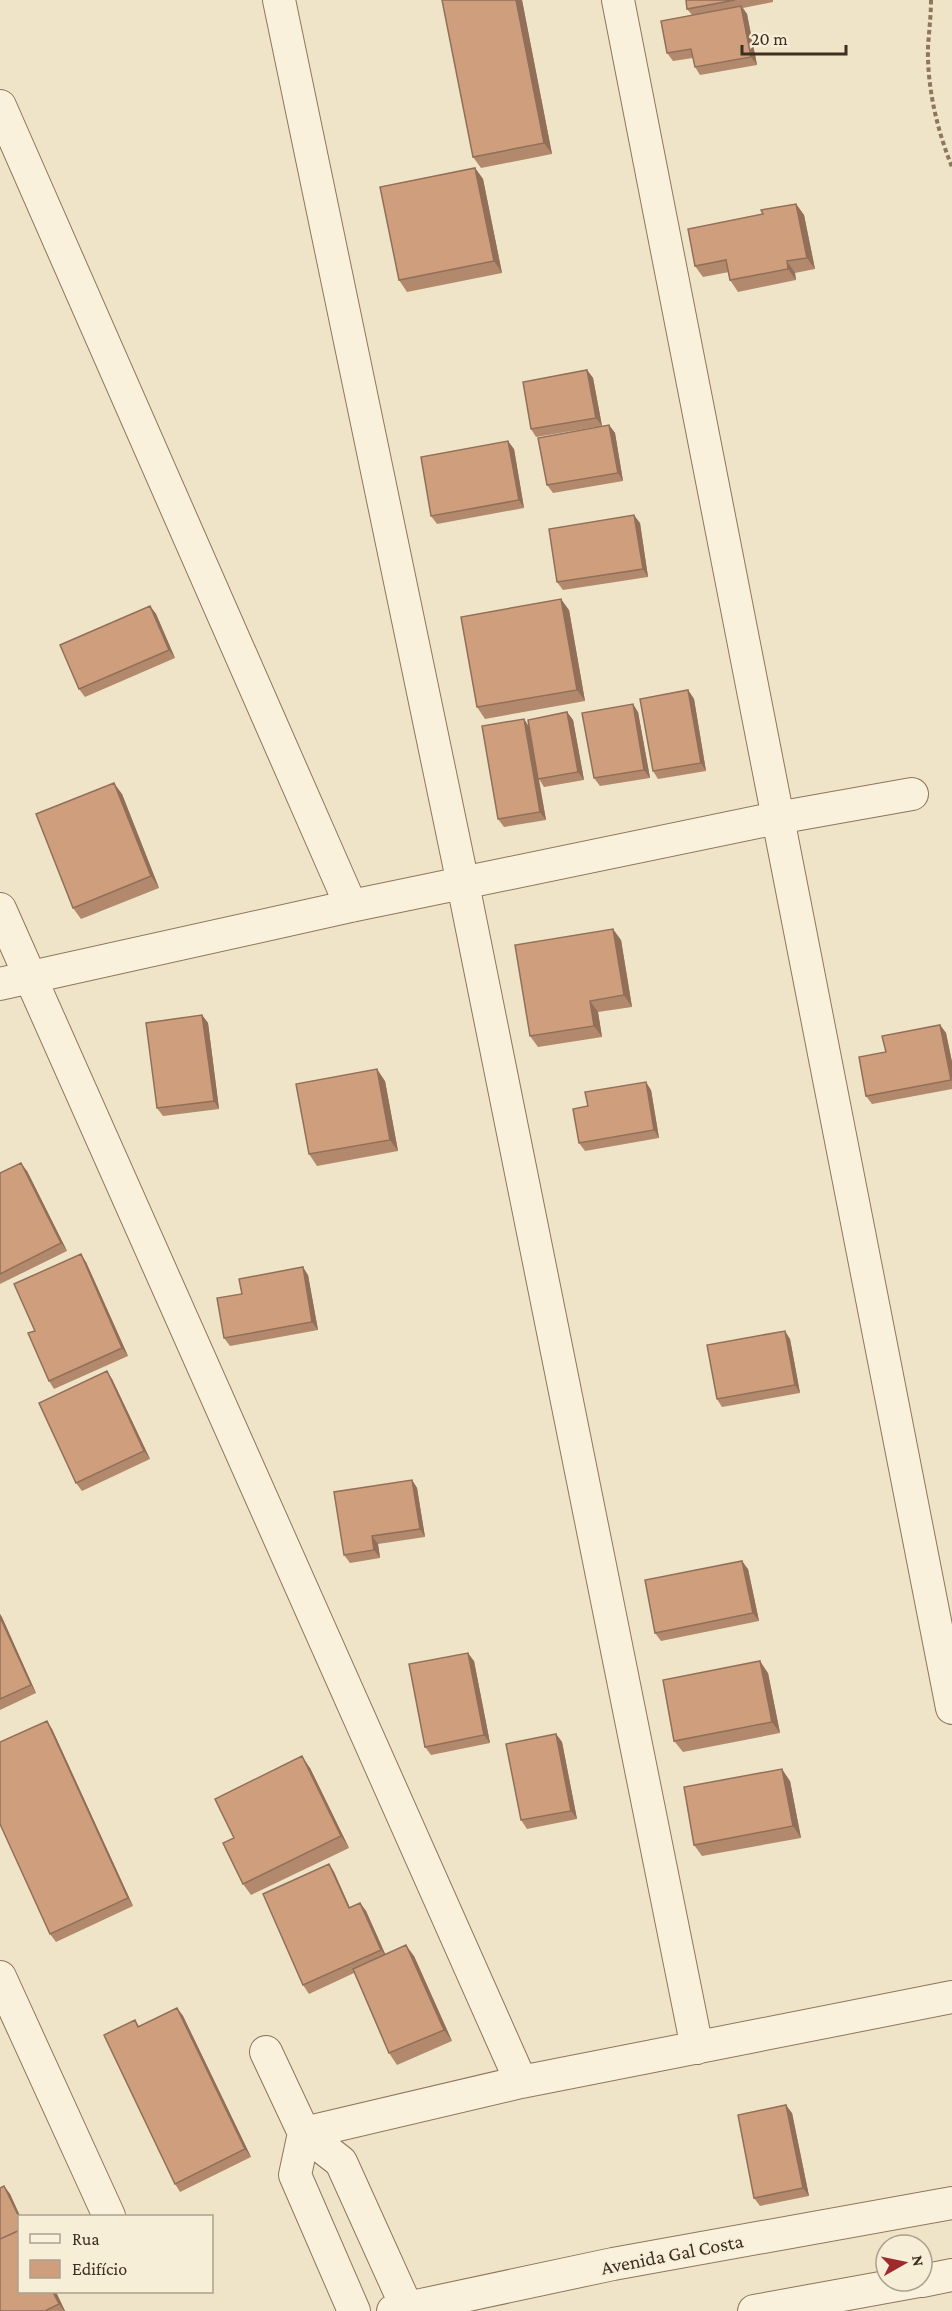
<svg xmlns="http://www.w3.org/2000/svg" width="952" height="2311" font-family="'Crimson Pro',serif">
<style>
.lines{fill:none;stroke-linecap:round;stroke-linejoin:round}
.street-casing{stroke:#8d765c;stroke-width:34}
.path{stroke:#8d765c;stroke-width:4;stroke-dasharray:4.5 3;stroke-linecap:butt}
.street{stroke:#faf1dc;stroke-width:32}
.wall{fill:#b2896c}
.shaded-wall{fill:#916f58}
.building{fill:#cf9f7d;stroke:#916f58;stroke-width:1.5}
.labels{text-anchor:middle;dominant-baseline:central;stroke-width:4.5;stroke-linejoin:round;paint-order:stroke}
.street-label{font-size:20px;fill:#3d2e20;stroke:#f7eed8}
</style>
<rect width="100%" height="100%" fill="#f0e4c8"/>
<g class="lines">
<defs>
<path id="street" d="M279,0L463,884L697,2048
M618,0L952,1708
M0,106L351,906
M0,909L521,2082
M0,984L351,906L777,818L912,794
M0,1977L109,2216
M266,2052L304,2133L521,2082L952,1997
M922,2281L952,2275
M354,2311L295,2175L304,2133L341,2162L407,2308
M393,2311L613,2264L952,2203
M754,2311L919,2281"/>
</defs>
<use href="#street" class="street-casing"/>
<path class="path" d="M931,0C931,16 929,31 928,47C927,87 937,130 952,167"/>
<use href="#street" class="street"/>
</g>
<path class="wall" d="M522,0L552,154L481,168L473,157Z
M686,0H773V2L743,8L747,14L757,65L700,75L695,67L693,58L673,61L667,53L692,15L687,9Z
M475,168L483,179L502,273L407,292L399,280Z
M796,204L804,215L815,269L795,273L796,280L738,292L730,280L729,272L703,277L695,266L763,214Z
M587,370L593,378L602,426L536,437L531,429Z
M609,425L615,433L623,481L553,493L547,485Z
M514,449L524,508L437,524L431,516Z
M640,523L648,577L563,590L557,582Z
M150,606L156,614L175,658L85,697L79,689Z
M569,610L585,701L485,719L477,707Z
M688,690L694,699L706,771L658,779L653,771Z
M567,712L573,720L584,780L544,787L539,779L546,820L504,827L498,819L524,719L529,727Z
M638,712L650,778L600,786L594,778Z
M122,794L159,888L81,919L73,908Z
M621,940L632,1007L598,1012L602,1037L538,1047L530,1036Z
M202,1015L208,1023L219,1109L163,1116L157,1108Z
M940,1025L946,1033L952,1062V1089L872,1104L866,1096L886,1052Z
M385,1081L398,1151L317,1166L309,1154Z
M651,1090L659,1138L585,1151L579,1143L588,1106Z
M27,1171L67,1251L0,1284V1173Z
M86,1262L128,1356L54,1389L49,1381L35,1331Z
M308,1275L318,1330L230,1346L224,1338L242,1294Z
M790,1339L800,1393L722,1407L717,1399Z
M112,1379L150,1459L82,1491L76,1483Z
M412,1480L417,1488L425,1537L378,1544L380,1558L350,1563L344,1555Z
M748,1569L759,1621L661,1641L655,1633Z
M0,1614L36,1693L0,1710Z
M474,1661L490,1743L431,1755L425,1747Z
M768,1673L780,1733L683,1752L674,1741Z
M52,1729L133,1906L56,1942L50,1934Z
M556,1734L562,1742L577,1819L527,1829L521,1820Z
M310,1768L349,1848L251,1895L243,1884L234,1838Z
M790,1781L801,1838L702,1856L694,1845Z
M329,1864L334,1872L350,1908L360,1903L366,1911L385,1954L414,1956L452,2041L397,2065L389,2053L354,1973L309,1994L303,1985Z
M177,2008L183,2016L251,2157L180,2192L175,2184L135,2020L139,2026Z
M792,2113L809,2196L760,2206L754,2198Z
M4,2186L10,2194L65,2311H0Z"/>
<path class="shaded-wall" d="M516,0H522L552,154L544,143Z
M741,6L747,14L757,65L751,57Z
M475,168L483,179L502,273L494,261Z
M796,204L804,215L815,269L807,258Z
M787,261L795,273L796,280L788,269Z
M587,370L593,378L602,426L596,418Z
M609,425L615,433L623,481L618,473Z
M508,441L514,449L524,508L519,500Z
M634,515L640,523L648,577L643,569Z
M561,599L569,610L585,701L577,690Z
M150,606L156,614L175,658L169,650Z
M688,690L694,699L706,771L701,763Z
M633,704L638,712L650,778L644,770Z
M567,712L573,720L584,780L578,772Z
M524,719L529,727L546,820L540,812Z
M114,783L122,794L159,888L151,876Z
M613,929L621,940L632,1007L624,995Z
M590,1001L598,1012L602,1037L594,1026Z
M202,1015L208,1023L219,1109L214,1101Z
M940,1025L946,1033L952,1062V1081Z
M377,1069L385,1081L398,1151L390,1140Z
M646,1082L651,1090L659,1138L654,1130Z
M21,1163L27,1171L67,1251L61,1243Z
M81,1254L86,1262L128,1356L122,1348Z
M303,1267L308,1275L318,1330L312,1322Z
M785,1331L790,1339L800,1393L795,1385Z
M107,1371L112,1379L150,1459L144,1451Z
M412,1480L417,1488L425,1537L420,1529Z
M372,1536L378,1544L380,1558L374,1550Z
M742,1561L748,1569L759,1621L753,1613Z
M0,1614L2,1617L36,1693L31,1685L0,1617Z
M468,1653L474,1661L490,1743L484,1735Z
M760,1661L768,1673L780,1733L772,1722Z
M47,1721L52,1729L133,1906L128,1898Z
M556,1734L562,1742L577,1819L571,1811Z
M302,1756L310,1768L349,1848L341,1836Z
M782,1769L790,1781L801,1838L793,1826Z
M329,1864L334,1872L354,1917L349,1908Z
M360,1903L366,1911L387,1958L381,1950Z
M406,1945L414,1956L452,2041L444,2030Z
M177,2008L183,2016L251,2157L245,2149Z
M786,2105L792,2113L809,2196L803,2188Z
M4,2186L10,2194L20,2217V2219Z
M53,2292H56L65,2311H64L59,2304Z"/>
<path class="building" d="M442,0H516L544,143L473,157Z
M686,0H735L687,9Z
M741,6L751,57L695,67L691,49L667,53L661,21Z
M475,168L494,261L399,280L380,187Z
M796,204L807,258L787,261L788,269L730,280L726,260L695,266L688,229L763,214L761,210Z
M587,370L596,418L531,429L523,382Z
M609,425L618,473L547,485L538,438Z
M508,441L519,500L431,516L421,457Z
M634,515L643,569L557,582L549,529Z
M561,599L577,690L477,707L461,617Z
M150,606L169,650L79,689L60,645Z
M688,690L701,763L653,771L640,699Z
M633,704L644,770L594,778L582,713Z
M567,712L578,772L538,779L528,720Z
M524,719L540,812L498,819L482,726Z
M114,783L151,876L73,908L36,814Z
M613,929L624,995L590,1001L594,1026L530,1036L515,945Z
M202,1015L214,1101L157,1108L146,1023Z
M940,1025L951,1080L866,1096L859,1057L886,1052L882,1036Z
M377,1069L390,1140L309,1154L296,1084Z
M646,1082L654,1130L579,1143L573,1109L588,1106L585,1092Z
M21,1163L61,1243L0,1274V1173Z
M81,1254L122,1348L49,1381L28,1333L35,1331L14,1284Z
M303,1267L312,1322L224,1338L217,1298L242,1294L239,1279Z
M785,1331L795,1385L717,1399L707,1345Z
M107,1371L144,1451L76,1483L39,1403Z
M412,1480L420,1529L372,1536L374,1550L344,1555L334,1492Z
M742,1561L753,1613L655,1633L645,1580Z
M0,1617L31,1685L0,1699Z
M468,1653L484,1735L425,1747L409,1664Z
M760,1661L772,1722L674,1741L663,1680Z
M47,1721L128,1898L50,1934L0,1824V1742Z
M556,1734L571,1811L521,1820L506,1744Z
M302,1756L341,1836L243,1884L223,1843L234,1838L215,1799Z
M782,1769L793,1826L694,1845L684,1787Z
M329,1864L349,1908L360,1903L381,1950L303,1985L263,1894Z
M406,1945L444,2030L389,2053L353,1969Z
M177,2008L245,2149L175,2184L104,2035L135,2020L138,2027Z
M786,2105L803,2188L754,2198L738,2115Z
M4,2186L20,2219V2230L0,2239V2188Z
M20,2230V2292H53L59,2304L45,2311H0V2239Z"/>
<g class="labels">
<g class="street-label">
<text transform="translate(672 2254) rotate(-11)">Avenida Gal Costa</text>
</g>
</g>
<rect x="18" y="2215" width="195" height="78" fill="#f7eed8" stroke="#ada18e" stroke-width="1.5"/>
<rect x="30" y="2234" width="30" height="9" fill="#faf1dc" stroke="#ada18e" stroke-width="1.5"/>
<text x="72" y="2245" font-size="18" fill="#3d2e20">Rua</text>
<rect x="30" y="2260" width="30" height="18" fill="#cf9f7d" stroke="#ada18e" stroke-width="1.5"/>
<text x="72" y="2275" font-size="18" fill="#3d2e20">Edifício</text>
<g transform="translate(904 2263) rotate(81)"><circle r="28" fill="#f7eed8" stroke="#ada18e" stroke-width="1.5"/>
<path d="M0-4.5L10 22L0 15L-10 22Z" fill="#9e2a2b"/>
<text y="-9" font-size="16" font-weight="bold" text-anchor="middle" fill="#3d2e20">N</text>
</g>
<path d="M742 45v9h104v-9" fill="none" stroke="#3d2e20" stroke-width="3"/>
<text x="751" y="45" font-size="18" fill="#3d2e20" stroke="#f7eed8" stroke-width="4.5" paint-order="stroke">20 m</text>
</svg>
